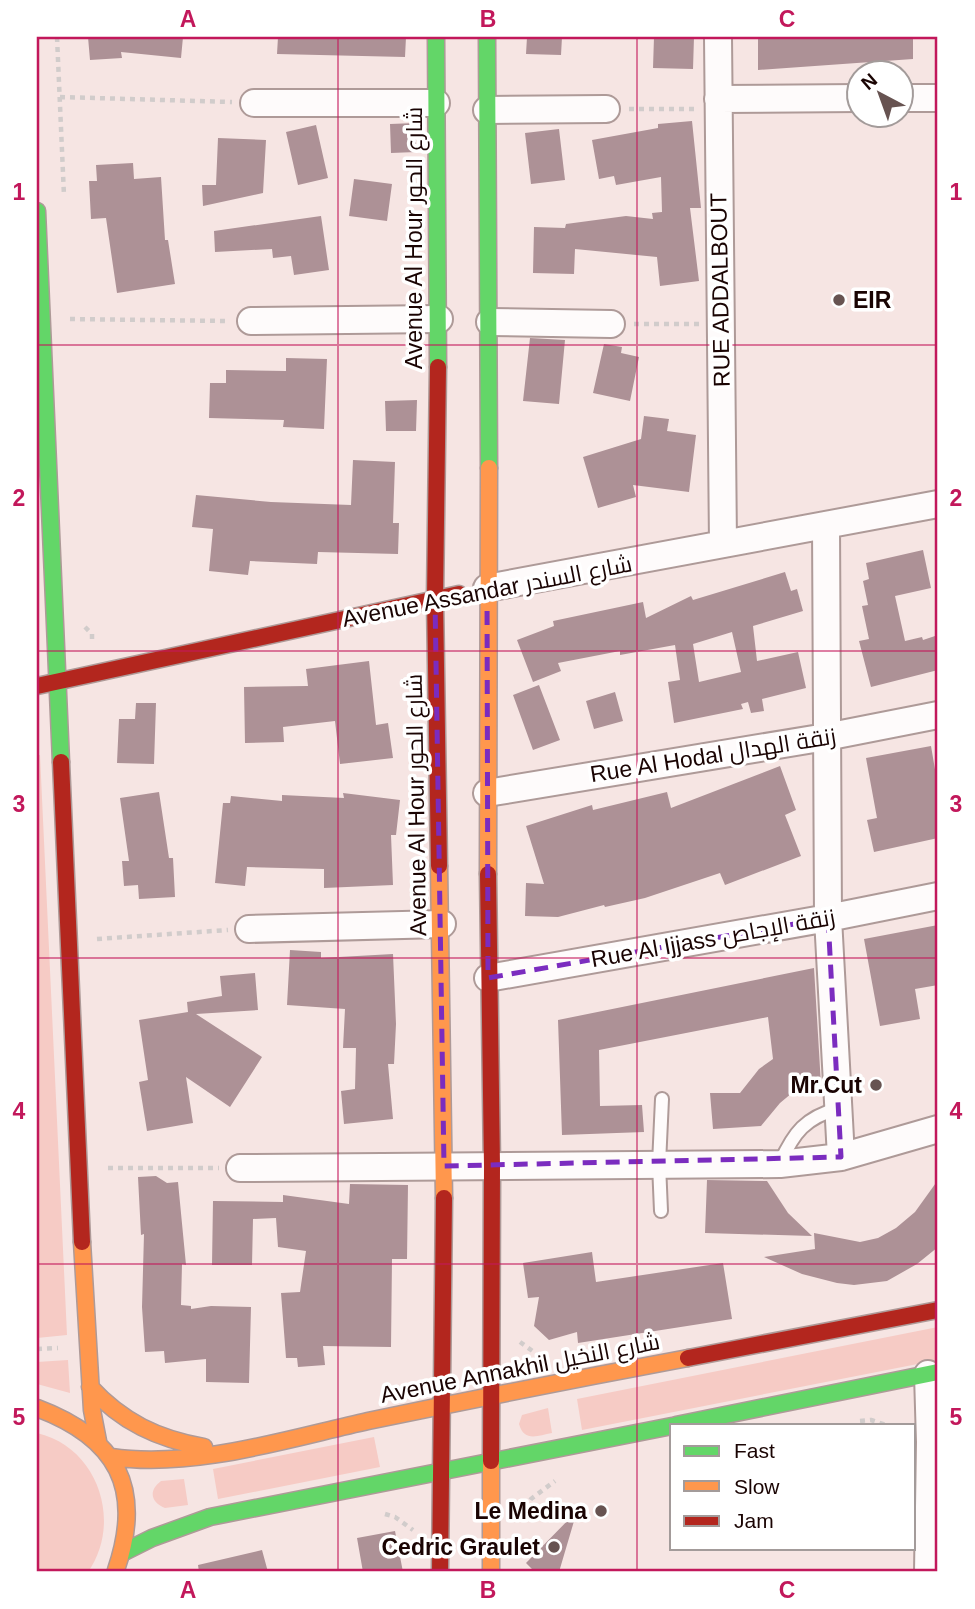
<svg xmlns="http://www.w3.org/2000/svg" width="975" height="1609" font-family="Arial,Cairo,sans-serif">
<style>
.green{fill:#f6cbc5}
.building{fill:#ad9196;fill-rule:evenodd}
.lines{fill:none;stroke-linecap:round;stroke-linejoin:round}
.lane-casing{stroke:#ae9a98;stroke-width:16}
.street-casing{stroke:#ae9a98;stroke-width:30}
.fast-casing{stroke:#ae9a98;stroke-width:19}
.slow-casing{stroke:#ae9a98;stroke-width:19}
.jam-casing{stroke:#ae9a98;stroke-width:19}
.path{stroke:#d1cccb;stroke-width:4.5;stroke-dasharray:5 5;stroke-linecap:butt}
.lane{stroke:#fefbfb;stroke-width:12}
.street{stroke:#fefbfb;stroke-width:26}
.fast{stroke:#63d668;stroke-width:16}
.slow{stroke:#ff974d;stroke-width:16}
.jam{stroke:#b3261e;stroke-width:16}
.marked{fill:none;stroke:#7b2cbf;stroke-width:5;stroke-dasharray:14 9;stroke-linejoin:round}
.grid{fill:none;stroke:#c2185b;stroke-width:2;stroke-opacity:0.55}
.poi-dot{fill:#675351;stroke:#fff;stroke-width:2.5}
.labels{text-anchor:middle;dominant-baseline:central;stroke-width:7;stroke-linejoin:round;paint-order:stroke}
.street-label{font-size:23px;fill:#1a0403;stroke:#fff}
.poi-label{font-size:23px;font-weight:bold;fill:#1a0403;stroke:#fff;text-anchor:end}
.neatline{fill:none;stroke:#c2185b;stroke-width:2.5}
.grid-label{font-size:23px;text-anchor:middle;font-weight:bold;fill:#c2185b}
</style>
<rect width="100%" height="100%" fill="#f6e5e3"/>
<path class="green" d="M37,755H40L67,1335L37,1338Z
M938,1327V1360L582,1430L577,1399Z
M68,1360L70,1393L37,1384V1362Z
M548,1408L552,1433C537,1436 524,1442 519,1424L522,1415Z
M37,1433C98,1447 123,1522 88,1572H37Z
M374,1437L380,1467L218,1499L213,1469Z
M184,1479L188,1505L165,1508C151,1502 148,1491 161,1481Z"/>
<path class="building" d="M88,37H183L181,58L121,52L122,58L90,60Z
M278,37H406L405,57L277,54Z
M527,37H562L561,55L526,54Z
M654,37H694L693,69L653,68Z
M758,37H913V59L758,70Z
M692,121L701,208H690L699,281L660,286L657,257L575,249L574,274L533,273L534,227L565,228L566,224L626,216L653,219L652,213L662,212L661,177L616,185L614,176L599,179L592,140L658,128V124Z
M416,123V152L391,153L390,124Z
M316,125L328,178L298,185L286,132Z
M559,129L565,180L531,184L525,133Z
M218,138L266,140L263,193L203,206L202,185H216Z
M133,163L134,179L161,177L165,240H168L175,284L117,293L106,218L91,219L89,181H97L96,165Z
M354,179L392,184L387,221L349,216Z
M321,216L329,270L294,275L291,256L273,258L272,249L215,252L214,231Z
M530,338L565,340L559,404L523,401Z
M604,344L622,347L621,353L639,357L630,401L593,393Z
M286,358L327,359L324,429L283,427L284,420L209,418L210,383H226V370L286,371Z
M417,400L416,431H386L385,401Z
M644,416L669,419L667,431L696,435L689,492L633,485L636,497L598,508L583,457L641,439Z
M353,460L395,462L393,523H399L398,554L318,552L317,564L250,561L248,575L209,571L213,529L192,527L196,495L271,502L351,505Z
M923,550L931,588L895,596L905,641L922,637L923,640L938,635V670L871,687L859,641L869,639L862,606L868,605L863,581L869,579L866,563Z
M785,572L791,591L797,589L803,611L753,626L757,661L798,652L806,688L762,699L764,711L751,713L748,702L741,704L743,709L674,723L668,682L680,680L675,645L620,655V651L558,663L561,671L533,682L517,640L554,626L553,621L643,602L646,618L691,596L693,600ZM732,632L741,672L699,682L693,644Z
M369,661L376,725L388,723L393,758L340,764L335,721L283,727L284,742L245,743L244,687L308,686L306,669Z
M539,685L560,740L533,750L513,695Z
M615,692L623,721L594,729L586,701Z
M136,703H156L154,764L117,763L119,719H135Z
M931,746L938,787V838L874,852L867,820L877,818L866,758Z
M780,766L796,810L785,815L801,856L725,885L720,873L645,898L605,907L604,905L558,917L525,916L526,883L544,884L526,826L592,805L593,810L667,792L671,808Z
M159,792L169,858H173L175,897L139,899L138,885L124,886L122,861H129L120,798Z
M343,793L400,800L396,835H391L393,885L324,888V869L247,867L245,886L215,883L223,803H230L231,796L282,801V795L344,798Z
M938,925V985L915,989L920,1019L880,1026L864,939Z
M290,950L321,952V958L393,954L396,1024L394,1064H388L393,1119L344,1124L341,1091L355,1089L356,1048H343L345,1009L287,1005Z
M814,968L821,1085L798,1088L780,1103L761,1126L713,1129L710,1093H740L759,1069L773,1059L768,1017L599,1050L600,1106L642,1105L644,1132L562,1135L558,1020Z
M255,973L258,1010L196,1014L262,1057L230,1107L186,1077L193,1123L147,1131L139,1082L148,1080L139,1020L188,1012L187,1002L222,996L220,976Z
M156,1176L167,1183L178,1182L186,1265L182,1264L181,1305L191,1306V1309L211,1306L251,1307L249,1383L206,1382V1359L165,1363L164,1351L145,1352L142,1307L144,1234L141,1235L138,1177Z
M707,1180L767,1181L788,1213L812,1236L705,1233Z
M938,1180V1247L917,1264L887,1281L854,1285L837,1283L802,1274L764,1257L815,1249L814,1233L860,1242L878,1238L896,1228L915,1212Z
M350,1184L408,1185L407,1259H392L391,1347L323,1346L325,1365L298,1367L297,1358H286L281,1293L300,1292L306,1251L278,1247L276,1218L253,1219L252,1265H212L213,1201L283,1202V1195L349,1204Z
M592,1252L596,1282L723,1263L732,1319L578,1343L577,1332L549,1340L534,1326L539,1297L528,1298L523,1263Z
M577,1511L559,1572H535L526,1563Z
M395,1531L403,1572H363L357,1538Z
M262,1550L268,1572H199L198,1565Z"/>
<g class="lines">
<defs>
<path id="lane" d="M780,1163C794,1132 805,1118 839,1108
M661,1211L659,1164L662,1099"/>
<path id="street" d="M718,37L723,544
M902,98H938
M718,99L860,98
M254,103H436
M487,110L606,109
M251,321L439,319
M490,322L611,324
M826,525L828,918L841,1157
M487,588L938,504
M487,793L826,737L938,715
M249,929L442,924
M488,978L828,918L938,896
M240,1168L780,1164L841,1157L938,1129
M928,1374L930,1442L928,1572"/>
<path id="fast" d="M436,37L438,367
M487,37L489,468
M37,211L61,762
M676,1425L938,1372
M124,1552L152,1538L210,1517L672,1426"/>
<path id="slow" d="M439,866L444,1198
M488,874L489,468
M82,1242L92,1410L98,1441
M90,1387C122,1422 158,1439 204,1447
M37,1408C117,1438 144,1488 116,1570
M111,1457C194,1469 287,1439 368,1421C474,1399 581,1378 688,1358
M491,1572V1461"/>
<path id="jam" d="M438,367L435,599L439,866
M37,686L459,594
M61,762L82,1242
M488,874L492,1166L491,1461
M688,1358L938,1310
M440,1572L444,1198"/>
</defs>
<use href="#lane" class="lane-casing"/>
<use href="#street" class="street-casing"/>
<use href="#fast" class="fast-casing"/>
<use href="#slow" class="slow-casing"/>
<use href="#jam" class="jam-casing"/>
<path class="path" d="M57,37L64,196
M60,97L232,102
M629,109H697
M70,319L229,321
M634,324H699
M85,627L92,634V644
M97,939L228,930
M108,1168H219
M520,1342L538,1355
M37,1349L58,1348
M860,1421L871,1420L886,1425
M385,1514L395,1517L413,1530
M520,1517L531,1499L555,1481"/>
<use href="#lane" class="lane"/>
<use href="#street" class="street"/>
<use href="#fast" class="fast"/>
<use href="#slow" class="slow"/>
<use href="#jam" class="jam"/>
</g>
<path class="marked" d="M487,588L488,978L828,918L841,1157L444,1166L435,599Z"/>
<path class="grid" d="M338,37V1572M637,37V1572M37,345H938M37,651H938M37,958H938M37,1264H938"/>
<g class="poi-dot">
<circle cx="839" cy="300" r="7"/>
<circle cx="876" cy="1085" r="7"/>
<circle cx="601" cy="1511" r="7"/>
<circle cx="554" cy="1547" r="7"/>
</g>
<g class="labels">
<g class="street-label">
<text transform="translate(414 238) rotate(-90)">Avenue Al Hour شارع الحور</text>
<text transform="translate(720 290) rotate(-91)">RUE ADDALBOUT</text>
<text transform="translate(487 591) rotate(-11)">Avenue Assandar شارع السندر</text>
<text transform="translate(713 755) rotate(-9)">Rue Al Hodal زنقة الهدال</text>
<text transform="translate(416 805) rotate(-91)">Avenue Al Hour شارع الحور</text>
<text transform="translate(713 938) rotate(-10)">Rue Al Ijjass زنقة الإجاص</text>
<text transform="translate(520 1368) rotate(-11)">Avenue Annakhil شارع النخيل</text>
</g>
<g class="poi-label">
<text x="853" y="300" text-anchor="start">EIR</text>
<text x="862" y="1085">Mr.Cut</text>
<text x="587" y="1511">Le Medina</text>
<text x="540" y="1547">Cedric Graulet</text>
</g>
</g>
<rect width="975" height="1609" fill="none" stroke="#ffffff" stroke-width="77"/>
<rect x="670" y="1424" width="245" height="126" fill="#ffffff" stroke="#a39b9a" stroke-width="2"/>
<rect x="684" y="1446" width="35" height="10" fill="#63d668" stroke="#a39b9a" stroke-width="2"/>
<text x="734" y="1458" font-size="21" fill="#1a0403">Fast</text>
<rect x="684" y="1481" width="35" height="10" fill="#ff974d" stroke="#a39b9a" stroke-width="2"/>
<text x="734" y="1494" font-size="21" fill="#1a0403">Slow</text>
<rect x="684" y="1516" width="35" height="10" fill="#b3261e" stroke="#a39b9a" stroke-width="2"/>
<text x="734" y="1528" font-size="21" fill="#1a0403">Jam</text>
<g transform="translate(880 94) rotate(319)"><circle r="33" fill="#ffffff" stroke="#a39b9a" stroke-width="2"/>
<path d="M0-5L12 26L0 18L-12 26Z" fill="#675351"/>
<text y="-10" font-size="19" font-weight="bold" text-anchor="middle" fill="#1a0403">N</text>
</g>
<rect x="38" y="38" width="898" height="1532" class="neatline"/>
<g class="grid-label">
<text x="188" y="27">A</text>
<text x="488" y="27">B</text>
<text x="787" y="27">C</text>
<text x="19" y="200">1</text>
<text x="956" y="200">1</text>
<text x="19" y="506">2</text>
<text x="956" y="506">2</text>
<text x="19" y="812">3</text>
<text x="956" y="812">3</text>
<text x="19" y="1119">4</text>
<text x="956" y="1119">4</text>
<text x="19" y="1425">5</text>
<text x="956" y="1425">5</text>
<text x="188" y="1598">A</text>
<text x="488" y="1598">B</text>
<text x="787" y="1598">C</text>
</g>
</svg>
